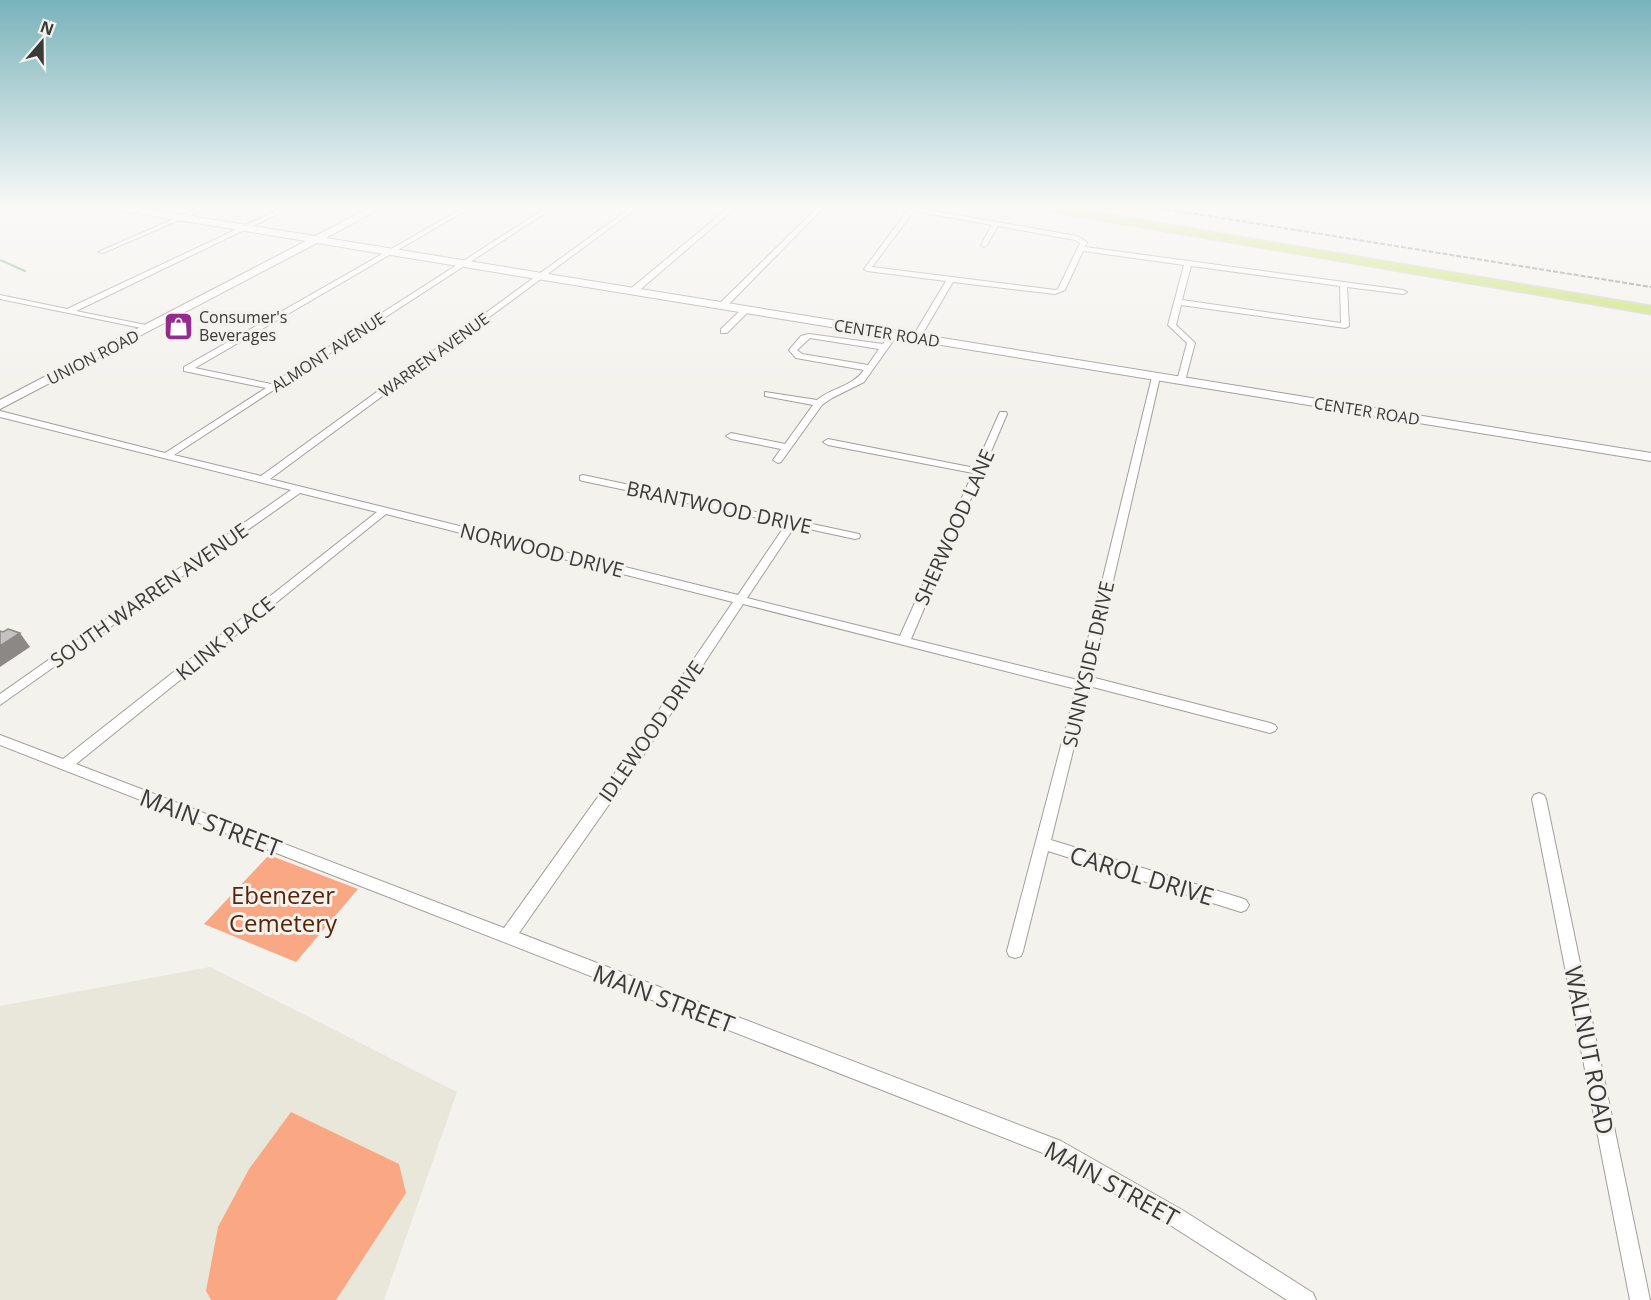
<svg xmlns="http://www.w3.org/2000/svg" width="1651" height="1300" font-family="'Open Sans',sans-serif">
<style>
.built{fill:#e9e6da}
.green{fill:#faa884}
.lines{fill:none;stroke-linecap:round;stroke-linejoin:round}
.stream{stroke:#70b274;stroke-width:2}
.street-casing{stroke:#a09f9a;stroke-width:2}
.secondary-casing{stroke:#a09f9a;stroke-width:2}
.highway-casing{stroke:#d0d0cf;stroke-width:3}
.street{fill:#fff;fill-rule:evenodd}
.secondary{fill:#fff;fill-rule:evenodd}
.highway{fill:#c4e064;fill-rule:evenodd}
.rail{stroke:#7f7e7b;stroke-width:2;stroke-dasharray:5 2;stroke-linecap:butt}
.shaded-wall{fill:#8b8886}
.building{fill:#c6c2bf;stroke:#8b8886;stroke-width:1.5}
.labels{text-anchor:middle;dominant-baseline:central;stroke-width:6;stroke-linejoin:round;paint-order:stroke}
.far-poi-label{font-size:16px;fill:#3b3a39;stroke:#f3f2ed;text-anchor:start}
.far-street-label{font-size:16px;fill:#3b3a39;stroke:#f3f2ed}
.street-label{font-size:20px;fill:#3b3a39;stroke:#f3f2ed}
.near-street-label{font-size:24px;fill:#3b3a39;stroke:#f3f2ed}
.near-park-label{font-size:24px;fill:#582409;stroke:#f3f2ed}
</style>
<rect width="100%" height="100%" fill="#f3f2ed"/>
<path class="built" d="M210,967L457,1092L384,1300H0V1006Z"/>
<path class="green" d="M269,855L358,889L296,962L204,924Z
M291,1112L399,1164L406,1193L336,1300H211L206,1291L218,1227L249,1169Z"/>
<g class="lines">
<path class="stream" d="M0,260L25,271"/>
<defs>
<path id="street" d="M199,208H207L103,253L98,252Z
M282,208H290L76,311L151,326V330L0,299V295L67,309Z
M463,208H470L195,368L271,384L546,208H553L174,455L261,476L630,208H637L270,479L738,595L786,524L583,481L580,480V476L583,475L859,534L860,536L859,538L855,539L795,526L747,598L900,636L973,473L828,445L823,442L828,439L975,468L999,414L1000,412H1006L1007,414L911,639L1078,680L1152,377L1159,375L1160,377L1091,677L1270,723L1275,725L1277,728L1275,731L1270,733L1089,686L1051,840L1241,898L1246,900L1249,905L1246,910L1241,912L1048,851L1023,951L1021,956L1015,958L1009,956L1007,951L1076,689L743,604L645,753L519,933L1061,1141L1184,1211L1313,1293L1316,1300H1287L1170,1225L1048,1155L0,745V735L63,759L377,512L300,493L0,705V694L291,490L0,417V411L165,453L266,388L184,371V367ZM386,514L733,602L635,745L504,928L76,764Z
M728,208H735L635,294H629V290Z
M817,208H823L725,308H719V304Z
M903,208H917L1077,236L1087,242L1085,247L1403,290L1407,292L1403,294L1347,287L1349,326L1345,328L1181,305L1176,325L1195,343L1185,381L1181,384L1177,381L1187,343L1168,325L1184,265L1083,251L1065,290L1055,294L953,282L920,338L916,340L912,338L946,281L867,271L864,269L908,210ZM914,211L992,225L981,245L984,247L987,245L998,226L1075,240L1080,243L1058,289L1055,290L872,267ZM1191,266L1340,286L1341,323L1182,300Z
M743,308L750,310L727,333H721V329Z
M891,332L898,334L864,382L832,398L822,405L781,462L778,463L773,460L781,449L731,439L726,436L731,433L785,444L813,405L765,396V392L817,400C833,387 852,387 864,370L796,358L789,350L801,336L809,334L883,344ZM810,338L879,349L868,365L802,354L797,350Z
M1539,793L1544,795L1546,799L1650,1300H1630L1532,799L1534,795Z"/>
<path id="secondary" d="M118,208H140L315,236L369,208H381L326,238L1651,453V461L317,243L0,409V400L306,241L123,211Z"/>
<path id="highway" d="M1042,208H1068L1651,306V314L1048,211Z"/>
</defs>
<use href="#street" class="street-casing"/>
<use href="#secondary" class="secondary-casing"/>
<use href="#highway" class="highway-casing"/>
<use href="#street" class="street"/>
<use href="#secondary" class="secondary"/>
<use href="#highway" class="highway"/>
<path class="rail" d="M1159,208L1651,287"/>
</g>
<path class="shaded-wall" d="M20,633L30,647L0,667V646Z"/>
<path class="building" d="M8,629L20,633L0,646V631L3,632Z"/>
<linearGradient id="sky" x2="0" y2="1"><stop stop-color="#78b3ba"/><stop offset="0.53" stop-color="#faf9f7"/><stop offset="1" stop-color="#faf9f7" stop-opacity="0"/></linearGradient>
<rect width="1651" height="390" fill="url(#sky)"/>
<defs>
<symbol id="shop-square" viewBox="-11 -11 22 22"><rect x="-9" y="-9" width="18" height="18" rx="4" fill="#942c90" stroke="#f3f2ed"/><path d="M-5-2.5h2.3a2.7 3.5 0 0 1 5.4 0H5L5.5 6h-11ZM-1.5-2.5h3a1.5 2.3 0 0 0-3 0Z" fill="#fff"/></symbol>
</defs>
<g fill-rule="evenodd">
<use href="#shop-square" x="162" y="310" width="33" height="33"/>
</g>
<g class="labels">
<g class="far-poi-label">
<text x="199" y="317">Consumer's<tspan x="199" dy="18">Beverages</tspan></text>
</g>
<g class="far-street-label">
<text transform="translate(887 333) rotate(9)">CENTER ROAD</text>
<text transform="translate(328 352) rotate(-33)">ALMONT AVENUE</text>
<text transform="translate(434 355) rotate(-36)">WARREN AVENUE</text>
<text transform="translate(93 357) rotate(-27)">UNION ROAD</text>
<text transform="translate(1367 411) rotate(9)">CENTER ROAD</text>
</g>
<g class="street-label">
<text transform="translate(719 507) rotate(12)">BRANTWOOD DRIVE</text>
<text transform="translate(954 527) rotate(-66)">SHERWOOD LANE</text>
<text transform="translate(542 550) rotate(14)">NORWOOD DRIVE</text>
<text transform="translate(149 595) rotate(-35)">SOUTH WARREN AVENUE</text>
<text transform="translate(225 638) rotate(-39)">KLINK PLACE</text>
<text transform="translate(1088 664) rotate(-77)">SUNNYSIDE DRIVE</text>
<text transform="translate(651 731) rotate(-55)">IDLEWOOD DRIVE</text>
</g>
<g class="near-street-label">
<text transform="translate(211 822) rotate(21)">MAIN STREET</text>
<text transform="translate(1142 875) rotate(17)">CAROL DRIVE</text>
<text transform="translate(664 998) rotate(21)">MAIN STREET</text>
<text transform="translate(1590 1050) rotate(79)">WALNUT ROAD</text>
<text transform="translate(1112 1183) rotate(29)">MAIN STREET</text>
</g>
<g class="near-park-label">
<text x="283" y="894">Ebenezer<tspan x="283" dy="28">Cemetery</tspan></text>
</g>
</g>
<g transform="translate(42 42) rotate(20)" stroke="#f3f2ed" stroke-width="4.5" paint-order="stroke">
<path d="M0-4.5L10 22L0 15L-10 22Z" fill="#3b3a39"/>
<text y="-9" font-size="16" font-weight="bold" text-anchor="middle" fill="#3b3a39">N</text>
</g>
</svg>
